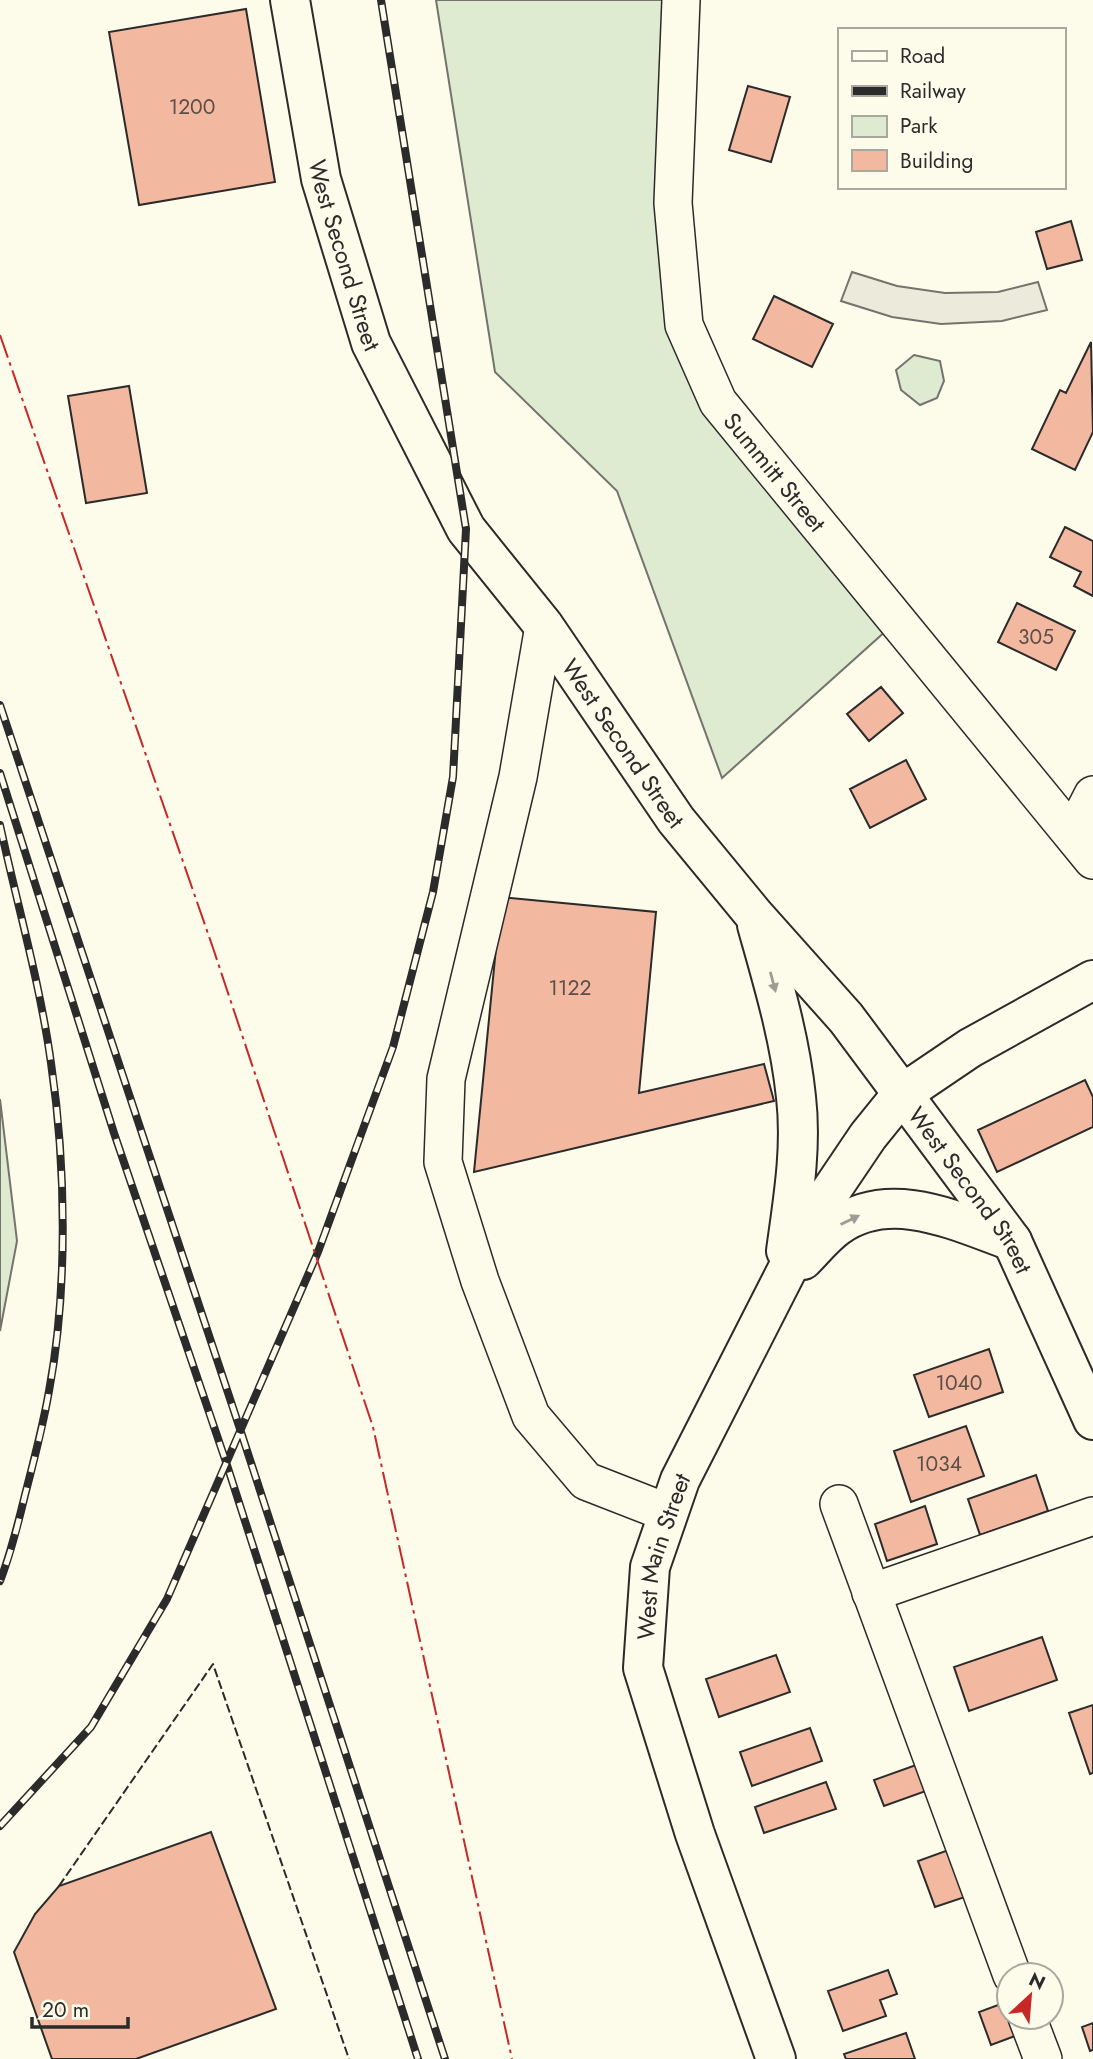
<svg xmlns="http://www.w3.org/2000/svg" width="1093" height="2059" font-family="Jost,sans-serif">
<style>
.green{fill:#deebd1;stroke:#74746e;stroke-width:2}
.parking{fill:#eceadb;stroke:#74746e;stroke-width:2}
.building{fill:#f2b8a0;stroke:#2b2b2b;stroke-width:2}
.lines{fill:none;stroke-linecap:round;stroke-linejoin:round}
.minor-casing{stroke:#2b2b2b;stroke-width:40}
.major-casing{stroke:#2b2b2b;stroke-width:42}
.minor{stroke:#fdfbea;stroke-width:37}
.major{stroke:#fdfbea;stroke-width:38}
.rail-casing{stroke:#2b2b2b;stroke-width:8}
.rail{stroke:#fdfbea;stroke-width:5;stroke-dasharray:16;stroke-linecap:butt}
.fence{stroke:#2b2b2b;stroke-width:2;stroke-dasharray:9 3.5;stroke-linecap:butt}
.power{stroke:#c62828;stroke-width:2;stroke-dasharray:24 5 3.5 5;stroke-linecap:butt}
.oneway{fill:#9e9d94}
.labels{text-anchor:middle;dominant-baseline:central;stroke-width:5;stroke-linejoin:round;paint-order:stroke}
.number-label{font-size:21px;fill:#5d4e48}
.street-label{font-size:24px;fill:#2b2b2b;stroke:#fdfbea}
</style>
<rect width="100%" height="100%" fill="#fdfbea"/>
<path class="green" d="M436,0H681L684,325L898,620L722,778L617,491L495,372Z
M914,355L940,361L944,381L937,398L920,405L901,390L896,370Z
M0,1099L17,1241L0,1331Z"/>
<path class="parking" d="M852,272L897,286L945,293L998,292L1038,282L1047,310L1002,321L941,324L892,317L841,301Z"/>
<path class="building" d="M246,9L275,182L139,205L109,32Z
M748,86L790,97L771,162L729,150Z
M1071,221L1082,260L1047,269L1036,232Z
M774,296L833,324L812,367L753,339Z
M1091,342L1093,432L1075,470L1032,449L1060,390L1066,393Z
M129,386L147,493L86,503L68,396Z
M1065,527L1093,541V596L1074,586L1081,572L1050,557Z
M1017,603L1075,631L1056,670L998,642Z
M881,687L903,713L869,741L847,714Z
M906,760L926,799L870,828L850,789Z
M501,897L656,912L639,1093L764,1064L774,1101L474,1172Z
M1085,1080L1093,1097V1127L997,1172L978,1130Z
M989,1349L1003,1392L929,1417L914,1375Z
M966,1426L984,1476L911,1502L894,1451Z
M1036,1475L1048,1511L980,1535L968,1499Z
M925,1506L937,1544L887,1561L875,1524Z
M1042,1637L1057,1680L969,1711L954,1667Z
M776,1655L790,1692L719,1717L706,1679Z
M1093,1705V1773L1090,1774L1069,1713Z
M810,1728L822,1761L752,1786L740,1752Z
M916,1765L926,1791L884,1806L874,1780Z
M826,1782L836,1809L764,1833L755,1807Z
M211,1832L276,2009L136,2059H52L14,1952L35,1914L59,1886Z
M954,1848L971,1895L935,1907L918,1861Z
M888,1970L897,1994L880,2000L886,2016L843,2031L828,1991Z
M1009,2001V2017H1017L1023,2033L991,2045L979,2012Z
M1093,2023V2050L1090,2051L1082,2027Z
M906,2033L915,2059H846L844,2054Z"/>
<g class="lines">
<defs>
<g id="minor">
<path id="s1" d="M681,0L673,203L684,325L718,402L1093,860"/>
<path d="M544,626L518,777L446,1079L443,1162L480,1281L531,1416L586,1481L668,1513"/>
<path d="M1073,834L1093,795"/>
<path d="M839,1504L1012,1975"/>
<path d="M871,1593L1093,1516"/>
<path d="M1027,2017L1043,2059"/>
</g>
<g id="major">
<path id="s2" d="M290,0L321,179L371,343L466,529L544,626L676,820L755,916L846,1018L1012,1241L1093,1420"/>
<path d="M757,925C773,982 790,1038 796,1097C802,1148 793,1200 786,1251"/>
<path d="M803,1260C814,1249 825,1235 838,1226C891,1188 958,1222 1012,1241"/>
<path id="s3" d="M776,2059L695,1834L643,1668L650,1567L680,1480L816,1213L868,1136L902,1094L970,1048L1093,980"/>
</g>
</defs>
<use href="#minor" class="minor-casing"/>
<use href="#major" class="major-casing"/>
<use href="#minor" class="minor"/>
<use href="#major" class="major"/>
<defs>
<path id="rail" d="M0,705L240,1429L445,2059
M0,773L114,1133L226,1462L418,2059
M0,825C17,904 40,983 51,1063C66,1165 68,1290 49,1391C43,1426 34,1460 25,1495C18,1524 11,1553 0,1581
M0,1826L91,1727L167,1599L318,1252L393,1047L433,892L453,777L466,529L381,0"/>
</defs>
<use href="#rail" class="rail-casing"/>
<use href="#rail" class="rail"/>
<path class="fence" d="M59,1886L213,1664L349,2059"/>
<path class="power" d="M0,335L213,948L373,1427L512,2059"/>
</g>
<defs><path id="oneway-solid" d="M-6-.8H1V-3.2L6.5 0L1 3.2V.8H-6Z" transform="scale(1.75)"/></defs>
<g class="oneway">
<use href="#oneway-solid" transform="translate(773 982) rotate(75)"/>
<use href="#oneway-solid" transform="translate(850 1220) rotate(-26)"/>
</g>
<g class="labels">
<g class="number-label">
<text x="192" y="107">1200</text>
<text x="1036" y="637">305</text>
<text x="570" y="988">1122</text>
<text x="959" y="1383">1040</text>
<text x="939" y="1464">1034</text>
</g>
<g class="street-label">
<text stroke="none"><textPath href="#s2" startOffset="261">West Second Street</textPath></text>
<text stroke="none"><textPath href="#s1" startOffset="500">Summitt Street</textPath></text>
<text stroke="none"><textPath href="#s2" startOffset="828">West Second Street</textPath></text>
<text stroke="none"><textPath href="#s2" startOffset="1395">West Second Street</textPath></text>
<text stroke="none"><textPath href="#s3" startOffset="527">West Main Street</textPath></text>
</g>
</g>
<rect x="838" y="28" width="228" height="161" fill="#fdfbea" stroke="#a9a89e" stroke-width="2"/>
<rect x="852" y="51" width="35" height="10" fill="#fdfbea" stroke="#a9a89e" stroke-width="2"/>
<text x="900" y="63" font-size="21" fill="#2b2b2b">Road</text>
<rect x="852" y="86" width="35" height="10" fill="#2b2b2b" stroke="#a9a89e" stroke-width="2"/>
<text x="900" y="98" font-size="21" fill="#2b2b2b">Railway</text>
<rect x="852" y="116" width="35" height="21" fill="#deebd1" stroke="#a9a89e" stroke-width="2"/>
<text x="900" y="133" font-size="21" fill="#2b2b2b">Park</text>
<rect x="852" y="150" width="35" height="21" fill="#f2b8a0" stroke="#a9a89e" stroke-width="2"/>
<text x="900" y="168" font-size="21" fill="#2b2b2b">Building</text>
<g transform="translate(1030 1996) rotate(26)"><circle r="33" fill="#fdfbea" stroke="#a9a89e" stroke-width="2"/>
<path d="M0-5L12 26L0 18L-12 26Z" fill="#c62828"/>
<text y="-10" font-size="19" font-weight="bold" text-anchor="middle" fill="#2b2b2b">N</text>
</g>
<path d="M32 2017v10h96v-10" fill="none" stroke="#2b2b2b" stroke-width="3.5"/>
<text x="42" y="2017" font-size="21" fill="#2b2b2b" stroke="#fdfbea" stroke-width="5" paint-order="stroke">20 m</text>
</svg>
